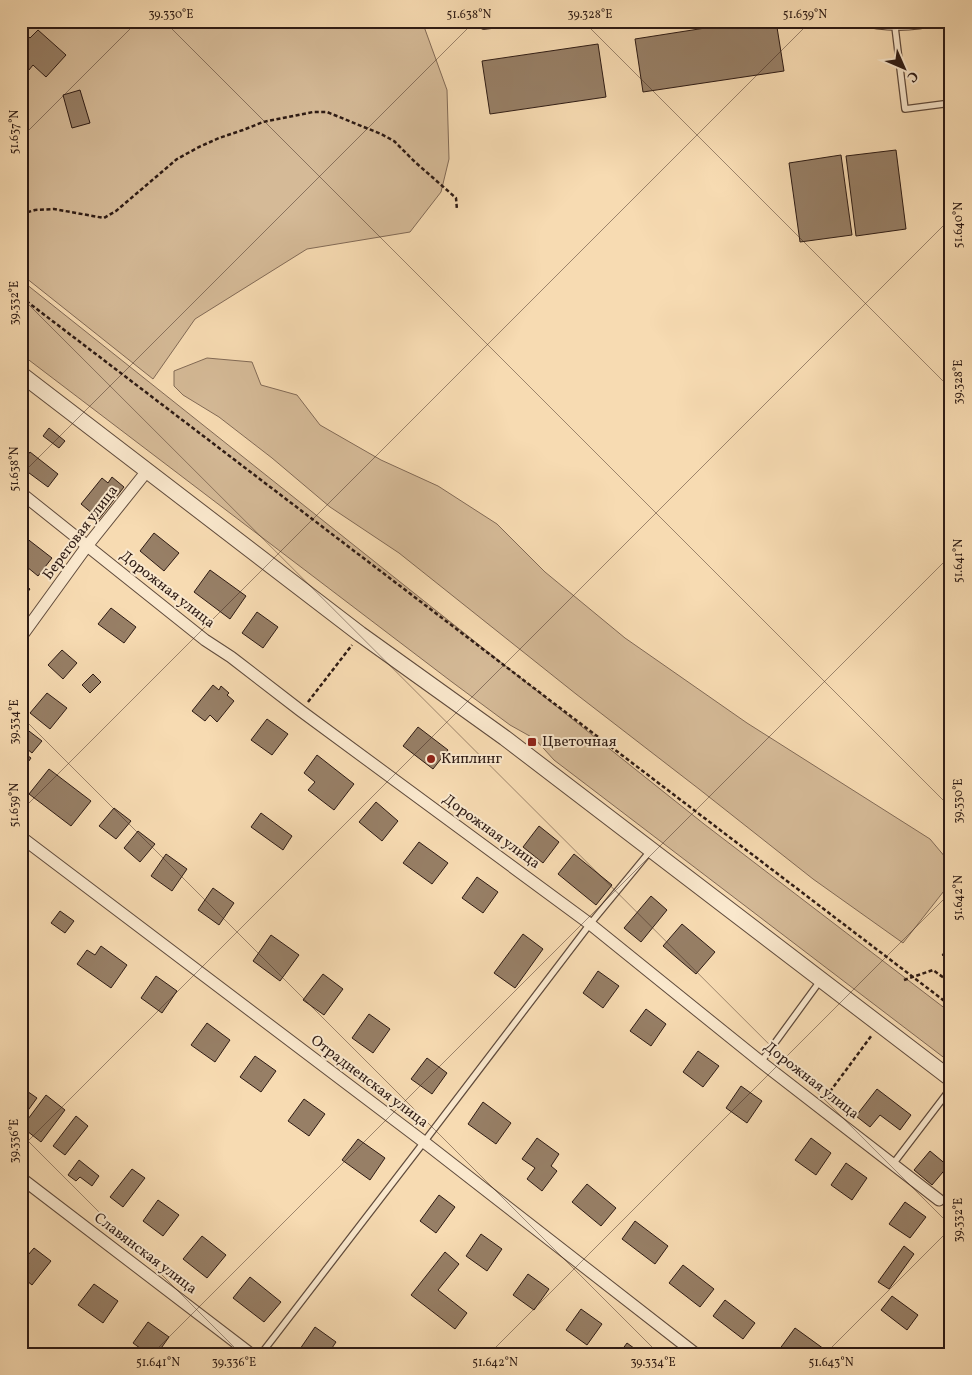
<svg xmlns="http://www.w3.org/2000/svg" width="972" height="1375" font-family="Vollkorn,serif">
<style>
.green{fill:#d5ba97;stroke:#826a56}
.building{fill:#977f66;stroke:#2e1b14}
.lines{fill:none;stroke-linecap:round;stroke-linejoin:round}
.service-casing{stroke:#604b3c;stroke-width:8}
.minor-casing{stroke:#604b3c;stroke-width:13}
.tertiary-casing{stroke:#604b3c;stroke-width:17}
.path{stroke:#2e1b14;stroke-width:2.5;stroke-dasharray:4 2.5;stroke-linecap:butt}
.service{stroke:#fae8cd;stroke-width:5.5}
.minor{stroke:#fae8cd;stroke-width:11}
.tertiary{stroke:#fae8cd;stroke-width:15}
.ticks{fill:none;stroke:#2e1b14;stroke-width:1;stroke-opacity:0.45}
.poi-dot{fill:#8f2418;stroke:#fae8cd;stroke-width:2}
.labels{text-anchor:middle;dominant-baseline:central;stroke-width:4;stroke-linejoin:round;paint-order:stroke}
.street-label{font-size:15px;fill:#2e1b14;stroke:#fae8cd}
.poi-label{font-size:15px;fill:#2e1b14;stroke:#fae8cd;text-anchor:start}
.neatline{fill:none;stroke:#2e1b14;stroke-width:2}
.ticks-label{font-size:12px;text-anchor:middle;fill:#2e1b14}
</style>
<rect width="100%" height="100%" fill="#f7dbb2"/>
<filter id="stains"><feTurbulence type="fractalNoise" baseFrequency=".004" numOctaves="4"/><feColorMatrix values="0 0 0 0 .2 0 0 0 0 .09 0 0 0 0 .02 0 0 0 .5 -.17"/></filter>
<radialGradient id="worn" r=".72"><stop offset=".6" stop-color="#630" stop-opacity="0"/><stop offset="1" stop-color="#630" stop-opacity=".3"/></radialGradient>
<path class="green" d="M21,21H422L447,90L449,159L441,192L410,232L307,249L195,319L153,379L21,274Z
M21,280L704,824L951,1013V1063L554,760L535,739L510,725L452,682L21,354Z
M207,358L252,362L261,385L297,395L320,425L381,460L438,486L497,524L545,572L625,638L747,723L930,839L951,864V882L903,943L813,879L699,789L576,694L399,553L330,507L272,458L219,417L183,395L174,386V371Z"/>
<path class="building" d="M750,21H776L784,71L643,92L635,39Z
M38,30L66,55L46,77L33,65L24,76L21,73V36L24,33L30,38Z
M598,44L606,97L490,114L482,61Z
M80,90L90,123L72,128L63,95Z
M896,150L906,229L856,236L846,156Z
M841,155L852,235L800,242L789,163Z
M49,428L65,441L59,448L43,436Z
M30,452L58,474L48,487L21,467V463Z
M112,477L124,487L99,519L81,504L102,478L108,483Z
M154,533L179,553L164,571L140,551Z
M21,534L52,558L38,576L21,562Z
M210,570L246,596L230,619L194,592Z
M21,582L30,589L21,601Z
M111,608L136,627L124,643L98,624Z
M257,612L278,627L263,648L242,633Z
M62,650L77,663L63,679L48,665Z
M93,674L101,682L90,693L82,685Z
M213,685L219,690L221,686L229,693L227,695L234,701L217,722L210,715L205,721L192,711Z
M47,693L67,708L50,729L30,713Z
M267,719L288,734L272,755L251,740Z
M21,725L42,741L32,753L21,744Z
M418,727L448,750L433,769L403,746Z
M21,751L31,758L21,772Z
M317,755L354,784L334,810L308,790L315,782L304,773Z
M49,769L91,801L71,826L29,794Z
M376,802L398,821L382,841L359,822Z
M114,808L131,821L116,839L99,826Z
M261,813L292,836L283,850L251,827Z
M539,826L559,842L543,863L523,847Z
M138,831L155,844L140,862L124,848Z
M419,842L448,863L432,884L403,863Z
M166,854L187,869L172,891L151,876Z
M574,854L612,885L596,905L558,874Z
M477,877L498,892L483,913L462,898Z
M213,888L234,903L219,925L198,910Z
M651,896L667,910L641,942L624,928Z
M60,911L74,921L65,933L51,923Z
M682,924L715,952L696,974L663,946Z
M523,934L543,949L515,988L494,973Z
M271,935L299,955L280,981L253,961Z
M951,943V961L942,955Z
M101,946L127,965L111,988L77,964L87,950L95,955Z
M598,971L619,986L603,1008L583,993Z
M323,974L343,989L324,1015L303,1000Z
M156,976L177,991L162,1013L141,998Z
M646,1009L666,1024L651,1046L630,1031Z
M369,1014L390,1029L373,1053L352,1038Z
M207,1023L230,1040L215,1062L191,1045Z
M698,1051L719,1066L703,1087L683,1072Z
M255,1056L276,1071L261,1092L240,1077Z
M427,1058L447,1073L432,1094L411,1079Z
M741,1086L762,1101L747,1123L726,1108Z
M21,1087L37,1098L21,1120Z
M877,1089L911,1115L900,1130L880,1115L870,1127L856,1116Z
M46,1095L65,1110L41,1142L22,1127Z
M304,1099L325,1114L309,1136L288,1121Z
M483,1102L511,1123L496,1144L468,1124Z
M76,1116L88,1126L65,1155L53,1146Z
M537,1138L559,1154L551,1166L557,1171L542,1191L527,1179L535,1168L522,1159Z
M811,1138L831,1153L816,1175L795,1160Z
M358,1139L385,1158L370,1180L342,1160Z
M930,1151L948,1166L932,1185L914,1170Z
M79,1160L99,1176L92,1186L80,1177L76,1181L68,1175Z
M846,1163L867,1178L852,1200L831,1185Z
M132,1169L145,1178L123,1207L110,1197Z
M587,1184L616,1208L601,1226L572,1202Z
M439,1195L455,1207L436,1233L420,1221Z
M158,1200L179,1215L163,1236L143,1221Z
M905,1202L926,1217L910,1238L889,1224Z
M635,1221L668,1246L655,1264L622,1239Z
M481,1234L502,1249L487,1271L466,1256Z
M202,1236L226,1255L207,1278L183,1259Z
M904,1246L914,1254L889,1289L878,1282Z
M34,1248L51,1261L32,1285L21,1276V1250L28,1255Z
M445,1252L459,1264L438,1290L467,1313L455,1329L411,1295Z
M683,1265L714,1289L700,1307L669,1283Z
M528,1274L549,1289L534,1310L513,1295Z
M250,1277L281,1302L264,1322L233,1298Z
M94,1284L118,1301L103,1323L78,1305Z
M892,1296L918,1315L907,1330L881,1310Z
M725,1300L755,1323L743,1339L713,1316Z
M581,1309L602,1324L587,1345L566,1330Z
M148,1322L169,1337L157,1354H148L133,1343Z
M315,1327L336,1342L328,1354H307L300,1349Z
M795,1328L824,1349L821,1354H776Z
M627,1343L642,1354H619Z"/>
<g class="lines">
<defs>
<path id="service" d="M857,21C883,29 913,29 940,21
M484,26L519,21
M895,27L905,109L951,103
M761,1062L820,981
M893,1164L951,1088
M261,1354L424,1142L590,924L651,850"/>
<path id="minor" d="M21,493L205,640L231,657L301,711L590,924L761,1062L939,1200
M21,637L87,546L147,471
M21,837L424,1142L696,1354
M21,1178L251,1354"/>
<path id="tertiary" d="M21,374L360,634L505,738L951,1079"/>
</defs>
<use href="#service" class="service-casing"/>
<use href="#minor" class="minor-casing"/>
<use href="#tertiary" class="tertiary-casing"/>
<path class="path" d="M21,214L35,210L54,209L104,218L116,211L177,159L199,147L219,138L243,130L263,122L313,112H327L381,134L394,141L415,162L456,198L457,210
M21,297L951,1006
M308,702L352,645
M904,980L933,970L951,983
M826,1097L872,1035"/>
<use href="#service" class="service"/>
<use href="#minor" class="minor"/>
<use href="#tertiary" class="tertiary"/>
</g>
<path class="ticks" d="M164,21L951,808M583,21L951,389M21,138L138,21M21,297L951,1226M21,475L475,21M21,716L659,1354M21,811L811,21M21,1134L241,1354M21,1148L951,218M152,1354L951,555M489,1354L951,892M825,1354L951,1228"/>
<g class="poi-dot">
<rect x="527" y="737" width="10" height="10" rx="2.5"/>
<circle cx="431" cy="759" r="5"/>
</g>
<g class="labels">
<g class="street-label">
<text transform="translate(81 533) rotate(-53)">Береговая улица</text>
<text transform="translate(167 590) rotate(38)">Дорожная улица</text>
<text transform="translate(491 832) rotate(36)">Дорожная улица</text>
<text transform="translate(811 1081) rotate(38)">Дорожная улица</text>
<text transform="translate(369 1082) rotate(37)">Отрадненская улица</text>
<text transform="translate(145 1254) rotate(37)">Славянская улица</text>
</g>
<g class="poi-label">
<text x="542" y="742">Цветочная</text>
<text x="441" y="759">Киплинг</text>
</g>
</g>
<rect width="972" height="1375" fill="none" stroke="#f7dbb2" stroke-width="55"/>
<g transform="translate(904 68) rotate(135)" stroke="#fae8cd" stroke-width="4" paint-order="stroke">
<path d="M0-4L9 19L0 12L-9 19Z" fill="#2e1b14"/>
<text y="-8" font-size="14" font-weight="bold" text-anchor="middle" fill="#2e1b14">С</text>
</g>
<rect x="28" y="28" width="916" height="1320" class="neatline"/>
<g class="ticks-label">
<text x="171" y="18">39.330°E</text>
<text x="469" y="18">51.638°N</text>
<text x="590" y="18">39.328°E</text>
<text x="805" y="18">51.639°N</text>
<text transform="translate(14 132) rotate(-90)" y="4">51.637°N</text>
<text transform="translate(958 225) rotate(-90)" y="4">51.640°N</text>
<text transform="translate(14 303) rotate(-90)" y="4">39.332°E</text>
<text transform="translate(958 382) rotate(-90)" y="4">39.328°E</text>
<text transform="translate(14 469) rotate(-90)" y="4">51.638°N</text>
<text transform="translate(958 561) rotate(-90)" y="4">51.641°N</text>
<text transform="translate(14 722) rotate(-90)" y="4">39.334°E</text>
<text transform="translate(958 801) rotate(-90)" y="4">39.330°E</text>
<text transform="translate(14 805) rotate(-90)" y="4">51.639°N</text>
<text transform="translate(958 898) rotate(-90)" y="4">51.642°N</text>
<text transform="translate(14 1141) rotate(-90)" y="4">39.336°E</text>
<text transform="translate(958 1220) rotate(-90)" y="4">39.332°E</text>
<text x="158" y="1366">51.641°N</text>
<text x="234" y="1366">39.336°E</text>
<text x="495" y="1366">51.642°N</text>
<text x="653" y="1366">39.334°E</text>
<text x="831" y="1366">51.643°N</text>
</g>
<rect width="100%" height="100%" filter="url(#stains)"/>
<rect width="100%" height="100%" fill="url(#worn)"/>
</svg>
